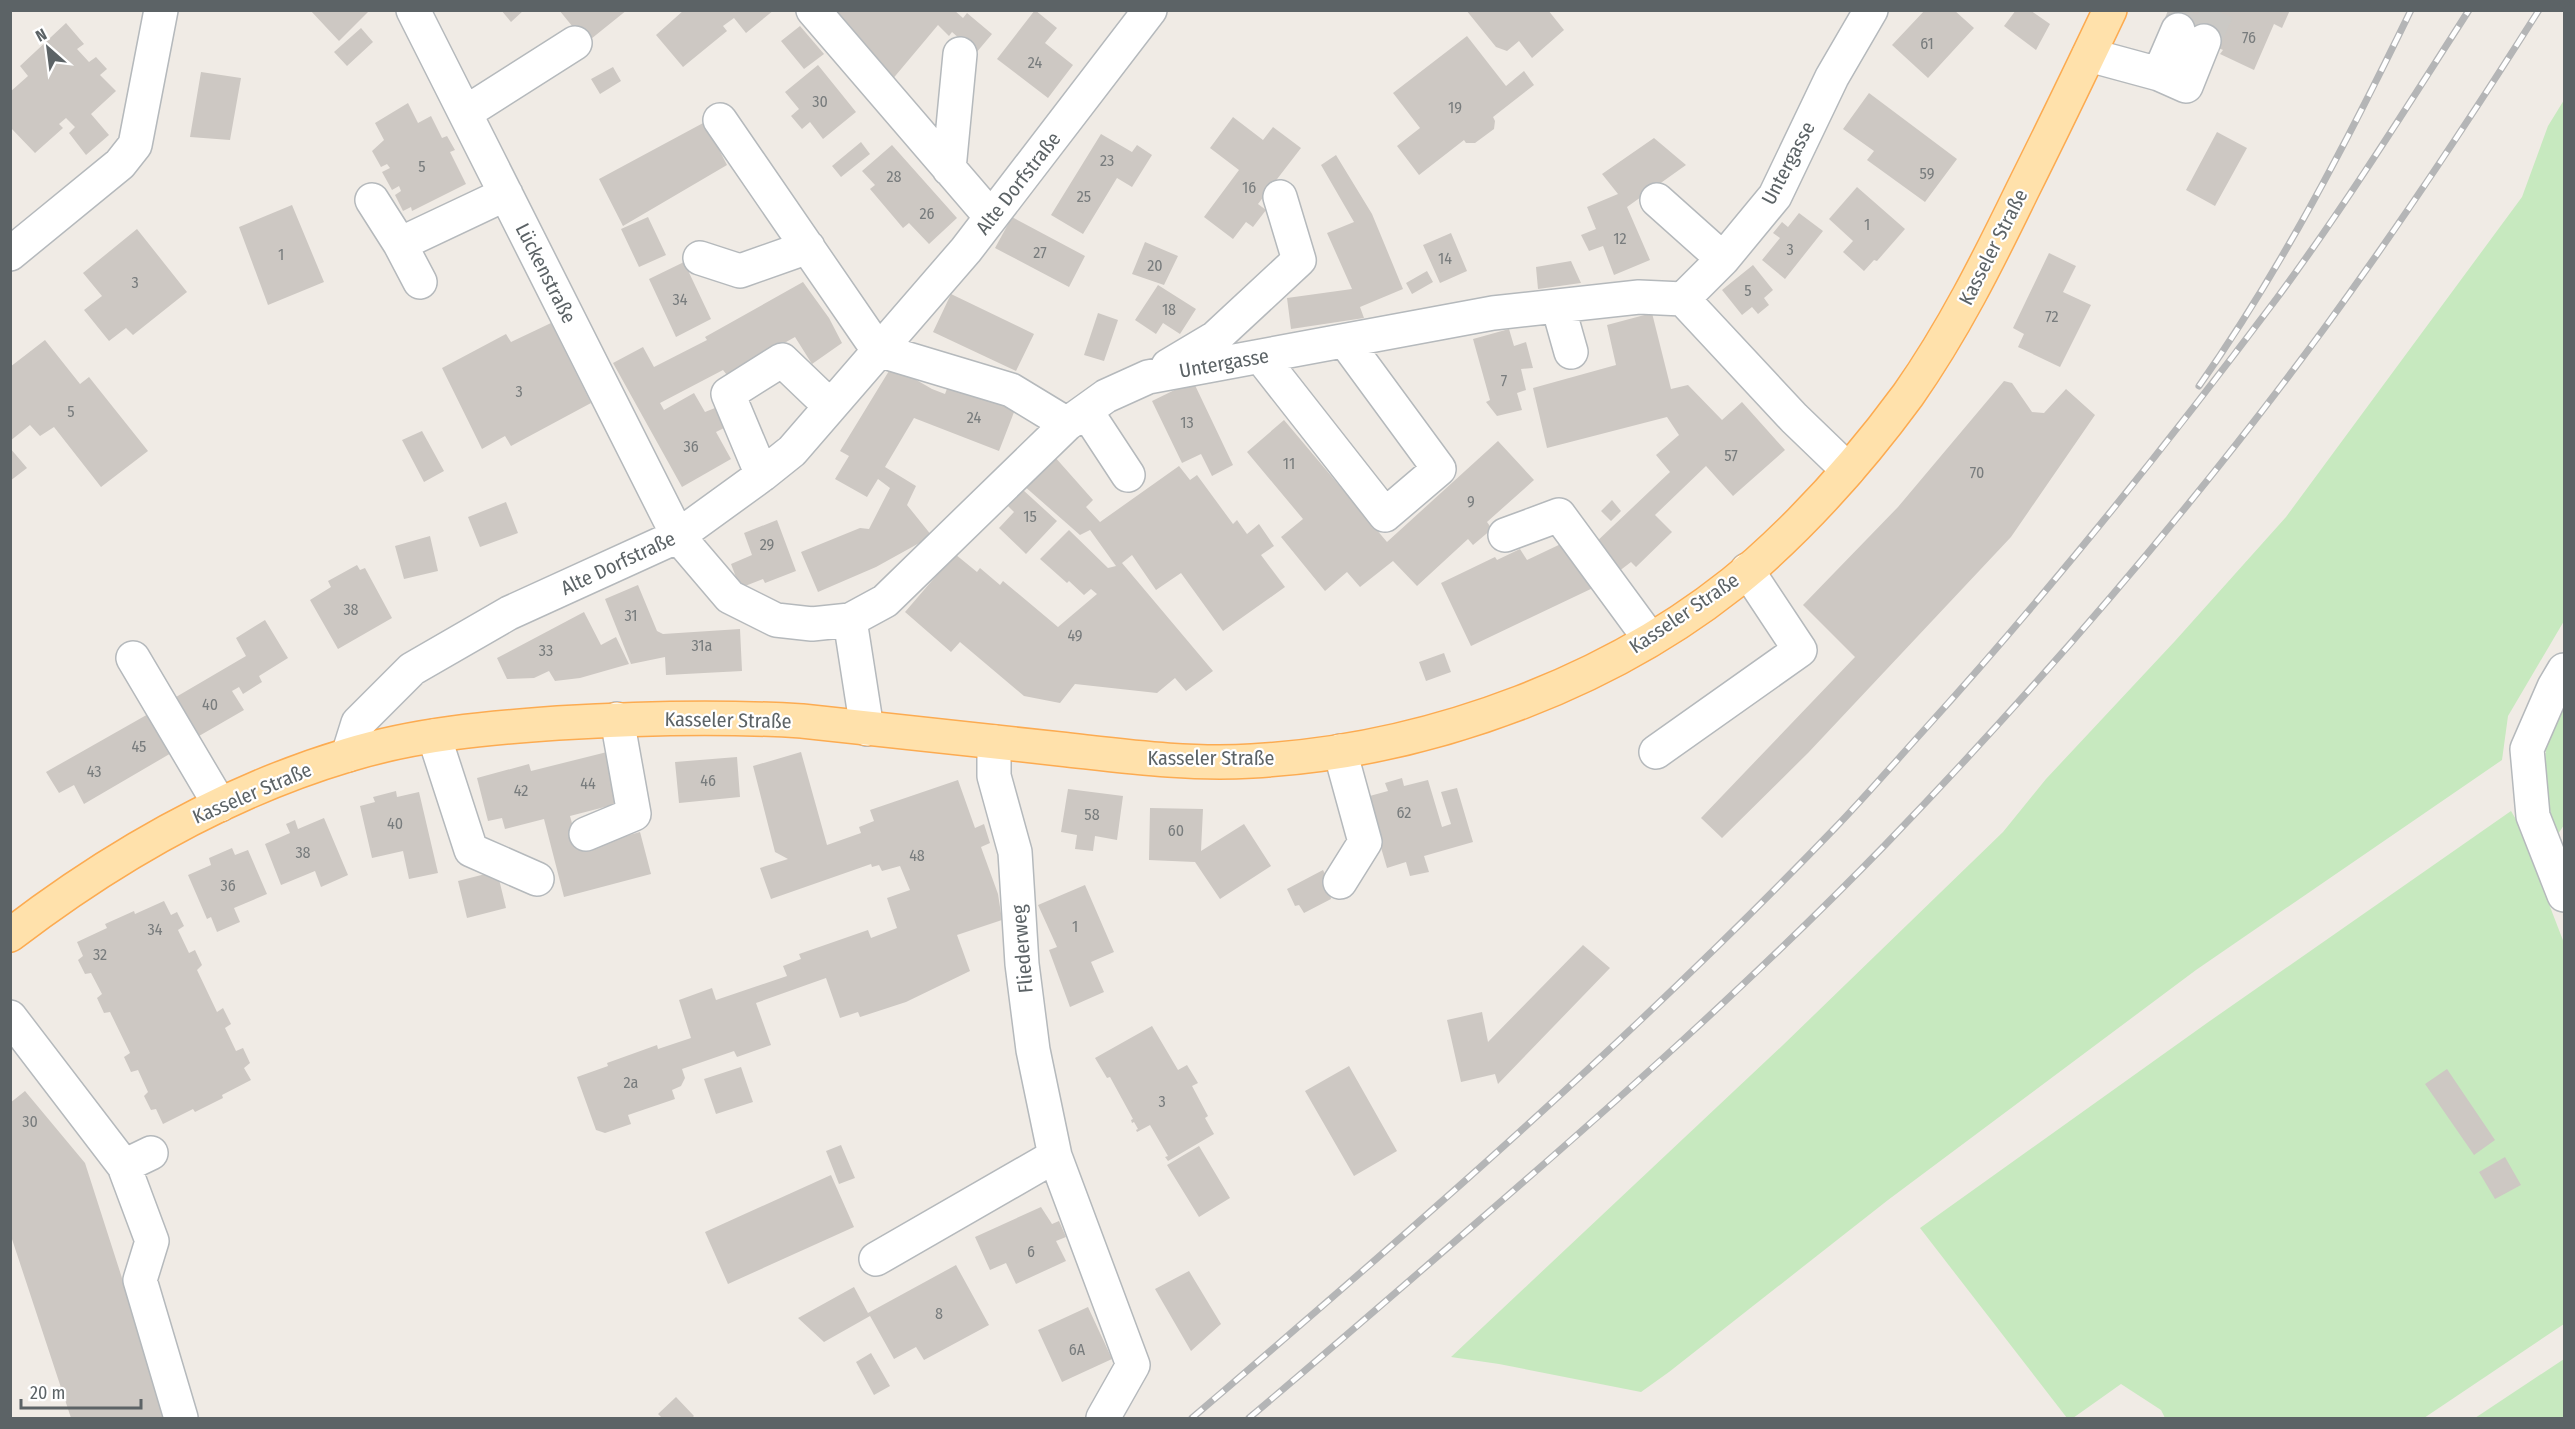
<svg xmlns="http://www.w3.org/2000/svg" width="2575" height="1429" font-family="'Fira Sans Condensed',sans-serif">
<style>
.green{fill:#c7e9bf}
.building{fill:#cdc8c3}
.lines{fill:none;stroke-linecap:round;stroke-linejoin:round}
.minor-tunnel{stroke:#cbc9c5;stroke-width:33;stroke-dasharray:33 16;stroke-linecap:butt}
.minor-casing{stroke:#b5b9bc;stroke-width:36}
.major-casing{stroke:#fcab51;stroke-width:36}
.minor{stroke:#fff;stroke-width:33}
.major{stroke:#ffe1ab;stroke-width:33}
.rail-casing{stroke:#b4b5b6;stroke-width:7}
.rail{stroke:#fff;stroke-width:4.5;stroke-dasharray:14;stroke-linecap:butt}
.labels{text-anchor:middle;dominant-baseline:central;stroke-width:4.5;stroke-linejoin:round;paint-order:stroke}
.number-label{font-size:16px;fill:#787c7d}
.street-label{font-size:20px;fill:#5c6366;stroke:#fff}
</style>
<rect width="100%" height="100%" fill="#f0ebe5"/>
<path class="green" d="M2564,100V621L2508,716L2502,760L2196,970L1888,1200L1669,1372L1641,1392L1499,1364L1451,1357L1783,1045L2003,832L2046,779L2175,641L2286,517L2522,197L2548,126Z
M2564,697V825L2556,837L2543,777L2547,740Z
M2511,811L2517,821L2564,943V1324L2424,1418H2165L2161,1410L2121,1384L2073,1418H2067L1920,1228L2207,1023Z
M2564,1359V1418H2475Z"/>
<path class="building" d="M310,10H370L339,41Z
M501,10H524L511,22Z
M559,10H627L586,43Z
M684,10H774L746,33L734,18L723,26L727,31L683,67L656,35Z
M830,10H954L963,18L967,13L992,34L976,53L952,32L949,36L938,25L891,81Z
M1035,10L1057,28L1045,43L1073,65L1048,98L997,59Z
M1466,10H1548L1564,30L1532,58L1519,41L1507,51L1496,47Z
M1925,10H1954L1974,28L1928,78L1892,45Z
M2016,10H2030L2050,24L2036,50L2004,26Z
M2180,10H2290L2282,28L2274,24L2254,70L2220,54L2223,50L2172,27Z
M66,23L84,44L77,49L89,62L96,57L107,69L100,75L116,91L91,114L109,135L86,155L69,133L75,127L66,118L59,124L63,128L35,153L10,127V92L28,76L20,66Z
M800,26L824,54L804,69L781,41Z
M361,28L373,42L347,66L334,52Z
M1467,36L1506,86L1524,71L1534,85L1493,117L1495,121L1494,129L1475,143H1466L1464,140L1419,175L1397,146L1420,128L1393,93Z
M818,65L856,112L823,139L810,122L802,129L791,116L799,109L785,92Z
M613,67L621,81L600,94L591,79Z
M201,72L241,78L230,140L190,137Z
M1869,93L1957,159L1925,202L1867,160L1874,151L1843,129Z
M408,103L418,123L431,116L442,138L447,136L455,150L450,152L466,184L412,211L411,207L403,211L395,195L401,191L399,186L392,190L382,172L390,168L387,164L381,167L372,151L384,140L375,123Z
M1233,117L1263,140L1273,127L1301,148L1258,204L1266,210L1253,227L1246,222L1233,239L1204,217L1239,170L1210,148Z
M705,122L727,165L623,226L599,179Z
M2217,132L2247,148L2215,206L2186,190Z
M1101,134L1132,152L1137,145L1152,155L1132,187L1117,178L1083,234L1051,215Z
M1654,138L1686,165L1627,207L1650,260L1614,275L1603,246L1589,251L1581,235L1596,229L1587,207L1618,194L1602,174Z
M861,142L870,154L841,177L832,166Z
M892,145L957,218L929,244L909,223L903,228L870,189L875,185L862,171Z
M1336,155L1372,214L1403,289L1360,307L1364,318L1291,329L1287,298L1352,289L1327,233L1354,222L1321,165Z
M1857,187L1905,229L1877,261L1874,260L1864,271L1843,252L1853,241L1829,219Z
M292,205L324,282L268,305L239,227Z
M1799,213L1823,231L1785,279L1762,260L1780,238L1773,233L1782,222L1788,227Z
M648,217L666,255L639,267L621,229Z
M1012,217L1085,256L1069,287L995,248Z
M137,229L187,292L133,335L126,328L109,341L84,310L102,296L83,273Z
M1451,233L1467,271L1440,283L1423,245Z
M1145,242L1178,256L1164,285L1132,274Z
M2049,253L2076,266L2063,292L2091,305L2060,367L2018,347L2024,334L2013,328Z
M1571,261L1581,283L1538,289L1536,267Z
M684,262L711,319L676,337L649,279Z
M1753,265L1773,290L1764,298L1769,305L1758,314L1752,307L1742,315L1722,290Z
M1427,271L1433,282L1412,294L1406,283Z
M803,282L829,318L842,343L812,364L795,337L727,375L723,370L660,403L664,410L694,393L705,412L715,408L726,427L716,432L731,459L682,487L613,363L643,347L654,367L707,340L705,337Z
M1158,285L1196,309L1180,334L1163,323L1156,334L1135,320Z
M951,294L1034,334L1016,371L933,332Z
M1098,313L1118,320L1104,361L1084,355Z
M1652,313L1671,389L1688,385L1722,420L1742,402L1785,450L1733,496L1706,466L1655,515L1672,532L1636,567L1631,562L1618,572L1593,545L1670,472L1656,455L1679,435L1667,417L1547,448L1533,388L1616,365L1607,325Z
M551,323L591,403L511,446L505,436L482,449L442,368L506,334L511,342Z
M1509,329L1514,346L1526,342L1533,368L1521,369L1526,390L1517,393L1522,410L1497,416L1486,402L1490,400L1473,339Z
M45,340L80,384L89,377L148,451L101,487L54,427L40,436L30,425L10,441V367Z
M892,366L932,389L945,394L948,386L1016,407L999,451L914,418L885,467L916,486L907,505L932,536L876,567L818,592L801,552L860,528L869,529L890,488L878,479L867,497L835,479L849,456L840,451Z
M1193,381L1233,465L1212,476L1201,454L1182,463L1152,401Z
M2004,381L2012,383L2032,412L2044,413L2066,389L2095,415L2011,537L1808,753L1722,838L1701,818L1855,657L1803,605L1898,507Z
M1284,420L1387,542L1498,441L1534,480L1487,522L1492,529L1473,545L1468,539L1417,586L1393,561L1360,587L1347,572L1325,591L1281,537L1303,519L1247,452Z
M422,431L444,471L424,482L402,440Z
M10,448L27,468L10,481Z
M1054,456L1093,500L1086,507L1100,522L1179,466L1190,480L1197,475L1233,524L1237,520L1247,534L1259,524L1274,546L1261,555L1285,587L1223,631L1181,573L1156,590L1132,555L1122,563L1213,671L1186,691L1175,678L1157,693L1075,684L1060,703L1024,696L960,642L951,652L905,612L955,554L977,572L980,568L1000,585L1003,581L1058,627L1097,594L1091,589L1084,595L1069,581L1067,583L1040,559L1069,530L1108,568L1116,566L1090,530L1080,535L1023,485Z
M1022,489L1057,521L1026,554L999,528L1014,512L1007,505Z
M1612,500L1621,511L1611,521L1601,511Z
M506,502L518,533L480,547L468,517Z
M777,520L796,571L765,583L763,579L740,588L731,564L752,555L744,533Z
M430,536L438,571L404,579L395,546Z
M1565,542L1595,587L1471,646L1441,583L1495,557L1497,560L1520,549L1527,560Z
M357,565L360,570L365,568L392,618L338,649L310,600L331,587L328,581Z
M638,585L657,631L663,634L740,629L742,671L666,675L665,657L631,664L605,599Z
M584,612L601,645L616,637L629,664L580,678L555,681L549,671L534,678L507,679L497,658Z
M265,620L288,658L259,676L262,682L243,694L239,687L232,691L244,710L199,736L176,697L246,656L236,638Z
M1444,653L1451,672L1426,681L1419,662Z
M150,713L173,752L84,804L74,785L59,793L46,772Z
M607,752L620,803L570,816L579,849L640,832L651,874L564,897L544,819L505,829L502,818L488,821L477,778L529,764L531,771Z
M801,752L827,845L861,833L859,827L874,821L870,810L958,780L975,828L984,824L990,843L981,847L998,894L1002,920L957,935L970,971L906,1002L860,1017L858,1012L840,1018L826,978L756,1003L771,1045L737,1057L734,1051L682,1069L685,1078L681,1086L672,1090L675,1099L628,1115L631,1124L605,1133L596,1130L577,1077L608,1066L607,1063L657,1045L658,1049L691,1038L679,1000L712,988L716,1000L787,976L783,966L801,959L799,954L868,930L871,938L897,928L887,898L910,890L900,866L882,871L879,865L872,867L871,864L771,899L760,868L788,859L775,852L753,766Z
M737,757L740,797L679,803L675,762Z
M1402,778L1404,786L1428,780L1442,827L1451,824L1441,792L1457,788L1473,842L1424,856L1429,872L1410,876L1406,862L1387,868L1366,797L1388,791L1385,783Z
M1068,789L1123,796L1117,840L1095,836L1093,851L1075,849L1077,835L1061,832Z
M396,791L397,797L419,792L438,873L409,879L403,851L372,858L360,806L375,802L373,797Z
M1150,808L1203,809L1201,851L1244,824L1271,866L1220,899L1195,862L1149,860Z
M324,818L348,875L321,887L315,871L281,885L265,844L290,833L286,824L295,820L298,829Z
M232,848L235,855L248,850L267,894L234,908L240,922L217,932L211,917L207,919L188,875L211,865L209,858Z
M1323,870L1332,888L1329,889L1331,899L1304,913L1299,905L1295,906L1287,889Z
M497,871L506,908L467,918L458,881Z
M1085,885L1114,952L1091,962L1104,992L1070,1007L1049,950L1057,947L1038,905Z
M164,901L171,915L177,912L184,926L178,930L189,953L195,950L202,965L197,970L217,1012L223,1008L231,1024L225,1028L236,1051L243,1048L250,1063L244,1068L251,1080L222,1095L223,1098L195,1112L193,1109L163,1124L156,1109L151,1110L144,1096L148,1092L138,1070L131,1072L124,1057L130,1053L110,1012L104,1013L97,998L102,994L91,973L85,974L78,960L83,956L77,942L107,928L105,924L134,911L135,914Z
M1583,945L1610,968L1498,1084L1495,1074L1461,1082L1447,1020L1482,1012L1488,1042Z
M1152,1026L1178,1070L1187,1065L1198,1083L1192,1086L1208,1116L1205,1118L1214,1134L1168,1161L1165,1157L1168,1156L1150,1125L1137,1132L1136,1130L1138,1129L1134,1122L1132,1123L1131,1120L1133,1119L1110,1077L1107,1078L1095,1058Z
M1349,1066L1397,1151L1354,1176L1305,1091Z
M741,1067L753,1102L716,1114L704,1079Z
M2447,1069L2495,1140L2474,1155L2425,1084Z
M25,1091L85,1163L167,1418H71L10,1233V1103Z
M841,1145L855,1178L839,1184L826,1151Z
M1199,1146L1230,1198L1199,1217L1167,1165Z
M2505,1157L2521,1185L2495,1199L2479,1172Z
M831,1175L854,1227L728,1284L705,1232Z
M1041,1207L1052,1224L1059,1221L1066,1237L1056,1241L1066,1261L1016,1284L1006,1263L990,1270L975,1237Z
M956,1265L989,1325L924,1360L916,1347L894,1359L870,1316L824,1342L798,1318L854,1287L868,1313Z
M1189,1271L1221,1324L1191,1351L1155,1289Z
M1088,1307L1112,1359L1062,1382L1038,1330Z
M871,1353L890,1386L874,1395L856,1362Z
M676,1397L694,1416L692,1418H662L658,1414Z"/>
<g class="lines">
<path class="minor-tunnel" d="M2178,30L2186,10
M2204,41L2218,10"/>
<defs>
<path id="minor" d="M413,10L678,536L730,597L776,620L812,624L850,620L867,729
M813,10L991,217
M2089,55L2159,74L2186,86L2204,41
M2159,74L2178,30
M465,113L575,43
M720,120L878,350L1011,390L1067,424
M949,169L960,54
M372,200L400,244L506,194
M1657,200L1723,259
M400,244L420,282
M10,254L120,164L135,145L161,10
M700,258L740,271L808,247
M1683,299L1723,259L1775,196L1832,77L1871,10
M1558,306L1571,352
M1261,357L1385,515L1439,469L1345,341
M1168,366L1215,338L1299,260L1280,197
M1086,411L1128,475
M762,475L728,394L782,360L829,405
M1505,535L1559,515L1650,639
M850,620L885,601L1067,424L1106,396L1148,377L1493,313L1639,297L1683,299L1794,418L1848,470
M133,658L220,805
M2564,670L2554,687L2527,749L2533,816L2564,895
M434,736L471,850L537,879
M994,742V776L1015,852L1022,964L1033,1050L1055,1156L1133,1365L1103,1418
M1656,752L1800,650L1747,570
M348,755L358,723L412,669L509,613L678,536L762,475L792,451L966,250L1150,10
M586,834L634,814L617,719
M1340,882L1365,842L1340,751
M10,1017L124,1166L152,1241L140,1280L181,1418
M124,1166L151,1153
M876,1259L1055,1156"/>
<path id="major" d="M10,935C112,857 224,792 348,755C416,734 488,728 558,723C640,718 721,716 802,721C888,731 974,740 1060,749C1124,756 1188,765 1252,761C1430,751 1622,681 1757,563C1813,513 1864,455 1908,395C1953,331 1988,261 2022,191C2052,131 2081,71 2110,10"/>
</defs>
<use href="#minor" class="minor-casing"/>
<use href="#major" class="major-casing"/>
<use href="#minor" class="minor"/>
<use href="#major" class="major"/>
<defs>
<path id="rail" d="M2199,386C2282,268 2348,140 2411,10
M1192,1418C1413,1229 1633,1038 1835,828C1866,796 1895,762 1925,729C2050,591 2166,446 2277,298C2345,206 2407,107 2469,10
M1249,1418C1325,1354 1400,1289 1475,1224C1616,1102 1756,978 1886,844C2042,682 2190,511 2323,330C2399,226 2470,119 2539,10"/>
</defs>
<use href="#rail" class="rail-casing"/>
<use href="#rail" class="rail"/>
</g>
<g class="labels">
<g class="number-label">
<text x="2249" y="37">76</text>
<text x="1927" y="43">61</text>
<text x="1035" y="62">24</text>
<text x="820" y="101">30</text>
<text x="1455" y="107">19</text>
<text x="1107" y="160">23</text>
<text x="422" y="166">5</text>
<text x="1927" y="173">59</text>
<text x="894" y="176">28</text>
<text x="1249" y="187">16</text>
<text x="1084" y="196">25</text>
<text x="927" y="213">26</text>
<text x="1867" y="224">1</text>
<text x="1620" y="238">12</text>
<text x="1790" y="249">3</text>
<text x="1040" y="252">27</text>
<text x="281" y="254">1</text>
<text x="1445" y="258">14</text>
<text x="1155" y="265">20</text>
<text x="135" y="282">3</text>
<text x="1748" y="290">5</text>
<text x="680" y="299">34</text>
<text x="1169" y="309">18</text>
<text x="2052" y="316">72</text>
<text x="1504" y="380">7</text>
<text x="519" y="391">3</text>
<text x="71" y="411">5</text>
<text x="974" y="417">24</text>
<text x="1187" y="422">13</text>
<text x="691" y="446">36</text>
<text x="1731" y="455">57</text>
<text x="1289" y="463">11</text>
<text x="1977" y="472">70</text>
<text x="1471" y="501">9</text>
<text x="1030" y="516">15</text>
<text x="767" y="544">29</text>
<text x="351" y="609">38</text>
<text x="631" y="615">31</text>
<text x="1075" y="635">49</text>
<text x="702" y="645">31a</text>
<text x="546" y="650">33</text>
<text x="210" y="704">40</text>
<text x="139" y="746">45</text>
<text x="94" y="771">43</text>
<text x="708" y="780">46</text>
<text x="588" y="783">44</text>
<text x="521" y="790">42</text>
<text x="1404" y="812">62</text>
<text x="1092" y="814">58</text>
<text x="395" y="823">40</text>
<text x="1176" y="830">60</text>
<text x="303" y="852">38</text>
<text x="917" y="855">48</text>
<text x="228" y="885">36</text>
<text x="1075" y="926">1</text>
<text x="155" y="929">34</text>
<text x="100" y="954">32</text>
<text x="631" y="1082">2a</text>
<text x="1162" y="1101">3</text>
<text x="30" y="1121">30</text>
<text x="1031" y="1251">6</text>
<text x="939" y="1313">8</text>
<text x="1077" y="1349">6A</text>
</g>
<g class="street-label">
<text transform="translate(1788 163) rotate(-62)">Untergasse</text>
<text transform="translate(1018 183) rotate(-52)">Alte Dorfstraße</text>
<text transform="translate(1993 247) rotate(-63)">Kasseler Straße</text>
<text transform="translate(546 273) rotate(63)">Lückenstraße</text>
<text transform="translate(1224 363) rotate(-10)">Untergasse</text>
<text transform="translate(618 563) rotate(-25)">Alte Dorfstraße</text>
<text transform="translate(1684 613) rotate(-34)">Kasseler Straße</text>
<text transform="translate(728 720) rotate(1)">Kasseler Straße</text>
<text x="1211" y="758">Kasseler Straße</text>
<text transform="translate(252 793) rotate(-23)">Kasseler Straße</text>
<text transform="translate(1022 949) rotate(-95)">Fliederweg</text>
</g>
</g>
<rect width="2575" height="1429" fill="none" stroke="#5c6366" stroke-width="24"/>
<g transform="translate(48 48) rotate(332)" stroke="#ffffff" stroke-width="4.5" paint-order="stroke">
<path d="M0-4.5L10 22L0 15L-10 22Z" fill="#5c6366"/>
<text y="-9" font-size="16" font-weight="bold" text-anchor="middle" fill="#5c6366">N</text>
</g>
<path d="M21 1399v9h120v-9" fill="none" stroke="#5c6366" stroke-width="3"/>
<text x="30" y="1399" font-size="18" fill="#5c6366" stroke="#ffffff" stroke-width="4.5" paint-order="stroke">20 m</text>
</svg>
